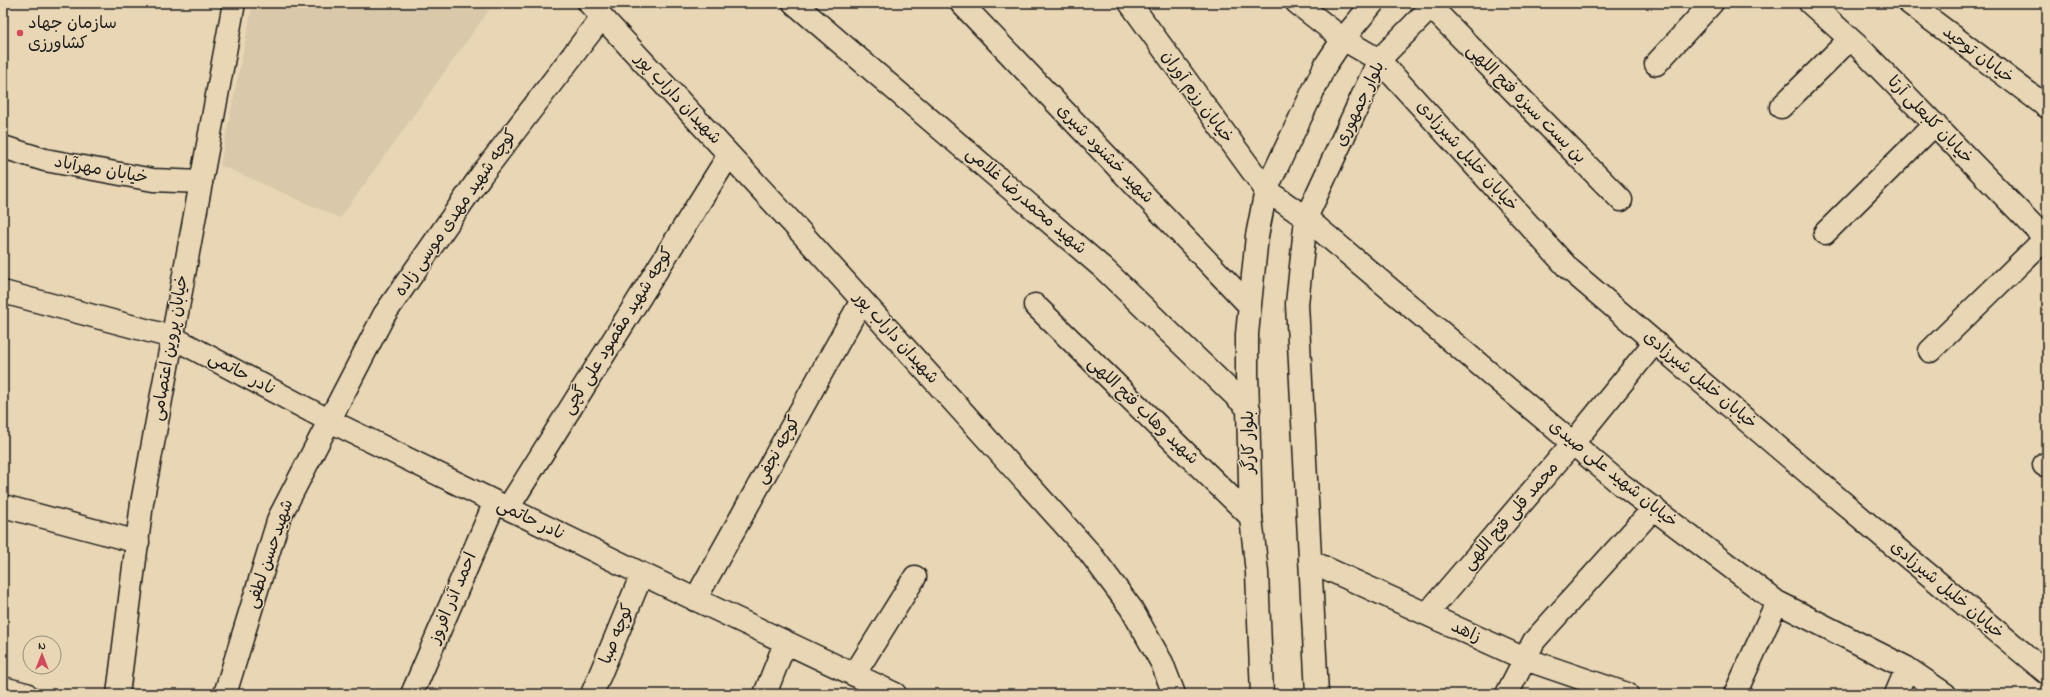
<svg xmlns="http://www.w3.org/2000/svg" width="2050" height="697" font-family="'Indie Flower','Playpen Sans Arabic',sans-serif">
<style>
.built{fill:#d9c8a9}
.lines{fill:none;stroke-linecap:round;stroke-linejoin:round}
.minor-casing{stroke:#1c1c1c;stroke-width:25}
.tertiary-casing{stroke:#1c1c1c;stroke-width:25}
.minor{stroke:#e8d6b4;stroke-width:22}
.tertiary{stroke:#e8d6b4;stroke-width:22}
.poi-dot{fill:#d1495b;stroke:#e8d6b4;stroke-width:1.5}
.labels{text-anchor:middle;dominant-baseline:central;stroke-width:3;stroke-linejoin:round;paint-order:stroke}
.poi-label{font-size:17px;fill:#1c1c1c;stroke:#e8d6b4;text-anchor:start}
.street-label{font-size:17px;fill:#1c1c1c;stroke:#e8d6b4}
</style>
<rect width="100%" height="100%" fill="#e8d6b4"/>
<filter id="ink" filterUnits="userSpaceOnUse"><feTurbulence type="fractalNoise" baseFrequency=".025" numOctaves="2"/><feDisplacementMap in="SourceGraphic" scale="8" xChannelSelector="R" yChannelSelector="G"/><feConvolveMatrix kernelMatrix="1 2 1 2 8 2 1 2 1" color-interpolation-filters="sRGB"/></filter>
<g filter="url(#ink)">
<path class="built" d="M253,3H494L340,218L220,165Z"/>
<g class="lines">
<defs>
<path id="minor" d="M589,3L796,227L1090,553L1131,608L1162,663L1174,694
M794,3L1103,268L1249,409
M961,3L1249,305
M1130,3L1266,190
M1297,3L1343,39
M1810,3L1860,48L2047,240
M1909,3L2047,107
M1431,7L1621,200
M1379,60L1569,269L1888,541L2047,673
M1656,64L1712,3
M1781,107L1850,39
M3,147L45,160L153,180L201,182
M1306,218L1622,485L1777,602L1907,668L1945,694
M1825,233L1935,124
M3,292L172,337L328,420L642,574L895,694
M1035,305L1251,517
M1930,351L2046,238
M2044,465L2047,463
M3,506L138,542
M508,508L729,155
M1310,561L1525,659L1627,694
M695,600L862,300
M1427,614L1573,443L1655,342
M854,675L915,577
M225,694L279,518L384,315L482,174L602,17
M412,694L495,502
M592,694L642,574
M765,694L785,643
M1507,694L1534,641L1654,508
M1735,694L1777,602
M1896,694L1907,668"/>
<path id="tertiary" d="M1343,39L1379,60
M1266,190L1306,218
M3,688L26,694
M118,694L142,503L234,3
M1262,694L1257,573L1251,517L1247,373V334L1257,236L1266,190L1325,66L1343,39L1373,3
M1317,694L1297,304L1306,218L1379,60L1435,3"/>
</defs>
<use href="#minor" class="minor-casing"/>
<use href="#tertiary" class="tertiary-casing"/>
<use href="#minor" class="minor"/>
<use href="#tertiary" class="tertiary"/>
</g>
</g>
<circle class="poi-dot" cx="20" cy="33" r="4"/>
<g class="labels">
<g class="poi-label">
<text x="28" y="23">سازمان جهاد<tspan x="28" dy="20">کشاورزی</tspan></text>
</g>
<g class="street-label">
<text transform="translate(1978 55) rotate(37)">خیابان توحید</text>
<text transform="translate(1197 97) rotate(54)">خیابان رزم آوران</text>
<text transform="translate(678 99) rotate(47)">شهیدان داراب پور</text>
<text transform="translate(1360 104) rotate(-64)">بلوار جمهوری</text>
<text transform="translate(1526 104) rotate(45)">بن بست سبزه فتح اللهی</text>
<text transform="translate(1930 120) rotate(46)">خیابان کلبعلی آرتا</text>
<text transform="translate(1105 154) rotate(46)">شهید خشنود شیری</text>
<text transform="translate(1467 156) rotate(48)">خیابان خلیل شیرزادی</text>
<text transform="translate(101 170) rotate(10)">خیابان مهرآباد</text>
<text transform="translate(1026 201) rotate(41)">شهید محمدرضا غلامی</text>
<text transform="translate(456 213) rotate(-55)">کوچه شهید مهدی موسی زاده</text>
<text transform="translate(618 331) rotate(-58)">کوچه شهید مقصود علی گچی</text>
<text transform="translate(896 338) rotate(48)">شهیدان داراب پور</text>
<text transform="translate(170 348) rotate(-80)">خیابان پروین اعتصامی</text>
<text transform="translate(242 374) rotate(28)">نادر حاتمی</text>
<text transform="translate(1700 380) rotate(40)">خیابان خلیل شیرزادی</text>
<text transform="translate(1143 411) rotate(44)">شهید وهاب فتح اللهی</text>
<text transform="translate(1249 442) rotate(-91)">بلوار کارگر</text>
<text transform="translate(778 450) rotate(-61)">کوچه نجفی</text>
<text transform="translate(1613 474) rotate(39)">خیابان شهید علی صیدی</text>
<text transform="translate(1511 516) rotate(-49)">محمد قلی فتح اللهی</text>
<text transform="translate(531 520) rotate(26)">نادر حاتمی</text>
<text transform="translate(270 554) rotate(-71)">شهیدحسن لطفی</text>
<text transform="translate(1947 590) rotate(40)">خیابان خلیل شیرزادی</text>
<text transform="translate(453 598) rotate(-67)">احمد آذر افروز</text>
<text transform="translate(1466 632) rotate(24)">زاهد</text>
<text transform="translate(617 634) rotate(-68)">کوچه صبا</text>
</g>
</g>
<rect width="2050" height="697" fill="none" stroke="#e8d6b4" stroke-width="16"/>
<rect x="8" y="8" width="2034" height="681" fill="none" stroke="#1c1c1c" stroke-width="1.5" filter="url(#ink)"/>
<g transform="translate(42 655)"><circle r="19" fill="#e8d6b4" stroke="#968c77"/>
<path d="M0-3L7 15L0 10L-7 15Z" fill="#d1495b"/>
<text y="-6" font-size="11" font-weight="bold" text-anchor="middle" fill="#1c1c1c">N</text>
</g>
</svg>
